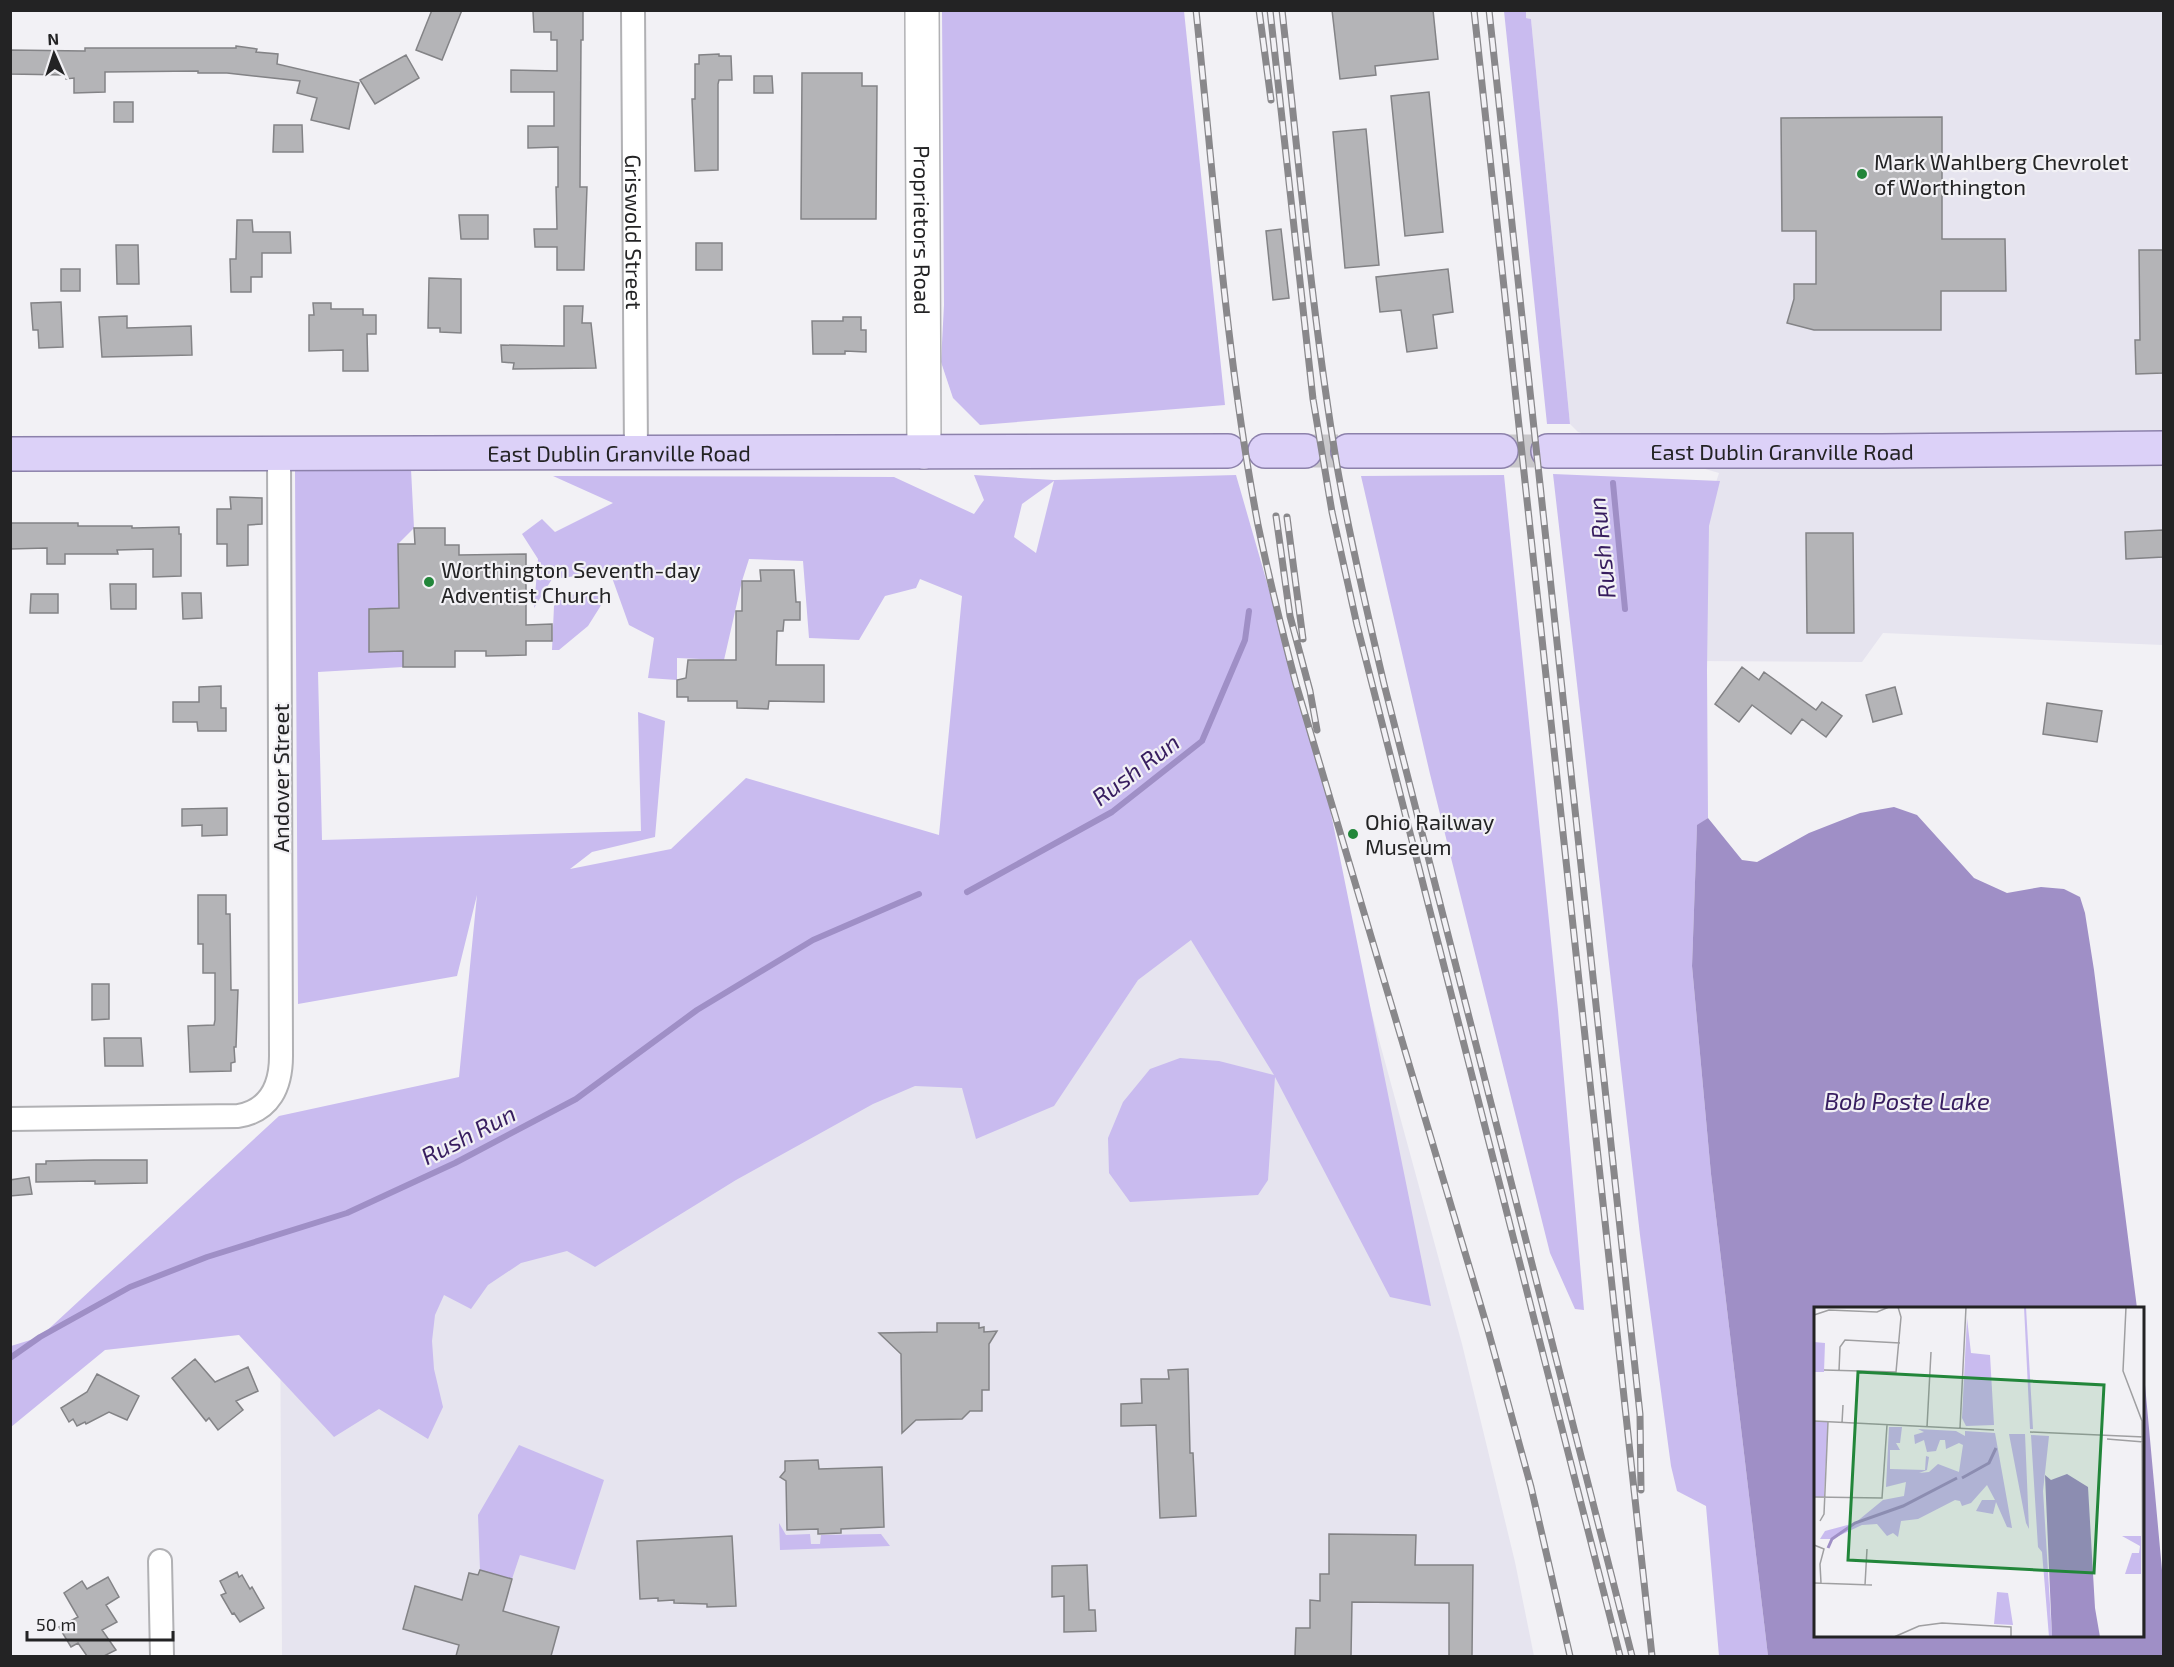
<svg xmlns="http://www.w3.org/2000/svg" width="2174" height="1667" font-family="'Exo 2',sans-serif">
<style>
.built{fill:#e6e4ef}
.green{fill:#c9bbef;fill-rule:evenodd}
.water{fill:#9f8fc6}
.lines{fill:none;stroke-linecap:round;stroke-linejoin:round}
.stream{stroke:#9f8fc6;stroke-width:6}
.building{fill:#b4b4b7;stroke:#838386;stroke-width:1.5}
.primary-tunnel{stroke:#c9c8cb;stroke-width:33;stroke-dasharray:33 16;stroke-linecap:butt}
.street-casing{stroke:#b1b1b4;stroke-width:26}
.secondary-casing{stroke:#b1b1b4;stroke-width:36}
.primary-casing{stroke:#8c81ab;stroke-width:36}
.street{stroke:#fff;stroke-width:22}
.secondary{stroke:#fff;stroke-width:33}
.primary{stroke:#dcd1f8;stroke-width:33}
.rail-casing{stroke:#89888b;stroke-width:7}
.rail{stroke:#f2f1f5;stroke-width:4.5;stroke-dasharray:14;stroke-linecap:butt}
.poi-dot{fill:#22863a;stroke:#f2f1f5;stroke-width:2}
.labels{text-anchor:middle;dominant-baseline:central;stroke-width:4.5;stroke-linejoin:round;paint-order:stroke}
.poi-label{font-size:22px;fill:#232324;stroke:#f2f1f5;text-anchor:start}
.street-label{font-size:22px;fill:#232324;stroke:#f2f1f5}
.water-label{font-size:24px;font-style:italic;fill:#371d5f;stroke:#f2f1f5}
.inset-river{fill:none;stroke:#9f8fc6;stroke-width:3}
.inset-road{fill:none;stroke:#9f9fa1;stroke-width:1.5}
.view{fill:#22863a;fill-opacity:0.15;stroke:#22863a;stroke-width:3}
.inset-edge{fill:none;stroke:#232324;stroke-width:3}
</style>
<rect width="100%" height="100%" fill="#f2f1f5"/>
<path class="built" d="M1526,11H2163V645L1883,633L1862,662L1695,661L1702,526L1719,473L1578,432L1570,424L1531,19L1526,18Z
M1334,875L1462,1344L1515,1562L1534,1656H282L279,1116L481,1115Z"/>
<path class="green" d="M942,11H1184L1225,405L980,425L953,398L941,362L944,305Z
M1504,11H1526V18L1531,19L1570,424H1547Z
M411,469L414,528L398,544L399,608L369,609V652L403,651V667L318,672L322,840L641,831L638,712L665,721L655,837L592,852L570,869L671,849L746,778L939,835L962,596L920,579L916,588L885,596L859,640L809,638L803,561L749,559L742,581L724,660L677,658V680L648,678L654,638L629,625L610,572L552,579L534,608L538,559L522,534L542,519L555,532L613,503L553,476L894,477L974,514L984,500L974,475L1054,480L1236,475L1325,784L1431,1306L1390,1297L1275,1077L1268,1180L1258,1195L1130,1202L1109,1173L1108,1138L1123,1102L1150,1069L1180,1058L1219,1061L1274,1075L1191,940L1138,980L1054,1106L976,1139L962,1088L915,1086L873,1104L736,1180L595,1267L567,1251L521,1263L488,1285L471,1309L444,1295L435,1315L432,1341L434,1369L443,1407L428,1439L379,1409L334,1437L239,1335L105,1350L11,1427V1346L40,1337L279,1116L459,1077L477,895L457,976L298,1004L295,471ZM1054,481L1036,553L1014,537L1022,504Z
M1553,474L1720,481L1709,526L1707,670L1708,818L1697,826L1692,966L1711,1174L1768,1656H1719L1706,1506L1677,1491L1671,1466L1640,1235Z
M1504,475L1558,1010L1584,1310L1575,1309L1550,1253L1430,774L1361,476Z
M592,593L602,594L605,599L588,626L559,650H552L554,606C565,594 576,593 592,593Z
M519,1445L604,1480L575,1570L520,1555L512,1579L480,1570L478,1515Z
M779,1523L786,1535L810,1534L811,1544H820L821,1535L881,1534L890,1546L780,1550Z"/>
<path class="water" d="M1894,807L1917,815L1974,878L2007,893L2041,887L2064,889L2080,897L2085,913L2094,970L2137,1308H1816V1636H2142L2143,1363L2163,1581V1656H1768L1711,1174L1692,966L1697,825L1708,818L1742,860L1757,862L1809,833L1860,813Z"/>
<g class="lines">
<path class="stream" d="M1613,483L1625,609
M967,892L1112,812L1202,741L1245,640L1249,611
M10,1358L40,1337L130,1287L207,1257L347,1213L455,1163L576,1099L697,1010L813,940L919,894"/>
</g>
<path class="building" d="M432,10H462L442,60L416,50Z
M1332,10H1433L1438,59L1375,66L1376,75L1340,79Z
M533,11H583V40H581L580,187H587L584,270H557V247H535L534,229H557L556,187H558V147L528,148V126H554V92H511V70L557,71V40H551V32H534Z
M236,46L257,49L256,52L278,54L277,64L359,83L349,129L311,120L317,98L297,93L300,81L227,73H198V71L105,72V92L74,93V78L66,79V75L10,74V50L85,51V48H236Z
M719,54V56H731L732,80H719L718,84V170L695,171L692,99H695V64H699V55Z
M406,55L419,78L375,104L360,80Z
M802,73H862V86H877L876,219H801Z
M754,76H772L773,93H754Z
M1429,92L1443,232L1405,236L1391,96Z
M114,102H133V122H114Z
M1942,117V239H2005L2006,291H1941V330H1814L1787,323L1794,299V284H1816V231H1782L1781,118Z
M274,125H302L303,152H273Z
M1366,129L1379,265L1345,268L1333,132Z
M459,215H488V239H461Z
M237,220H252L253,232H290L291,253H262V277H251V292H231L230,259H236Z
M1281,229L1289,298L1273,300L1266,231Z
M696,243H722V270H696Z
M116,245H138L139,284H117Z
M2139,250H2163V373L2136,374L2135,340H2140Z
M61,269H80V291H61Z
M1448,269L1453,312L1433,315L1437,348L1407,352L1401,310L1380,312L1376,277Z
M429,278L461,279V333L440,332V328H428Z
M61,302L63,347L39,348L38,330H33L31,303Z
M313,303H331V309H363V315H376V334H367L368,371H343V350L309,351V315H314Z
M564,306H583L582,323H591L596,368L513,369L514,363L502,362L501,345L564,346Z
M127,316V328L191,326L192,355L102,357L99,317Z
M843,317H861V330H866V352L845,351V354H813L812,321H843Z
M230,497L262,498V524L248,525V565L227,566V544H217V509H231Z
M10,523H78V526H132V528L179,527V534H181V576L153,577V549L117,550L118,554H65V564H47V548L10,549Z
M414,528H445V545H459V555L526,554V625L552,624V641H526V655L486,656V651H455V667H403V651L369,652V609L399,608L398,544H415Z
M2163,530V557L2126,559L2125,532Z
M1806,533H1853L1854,633H1807Z
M760,570H794L796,602H800V620H784L783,631H777L776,665H824V702L769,701L768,709L737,708V701H688V697H677V680L686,678L688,660H736V611H742V581H761Z
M110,584H136V609H111Z
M182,593H201L202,618L183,619Z
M31,594H58V613H30Z
M1742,667L1759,680L1764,672L1816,710L1822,702L1842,716L1826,737L1802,719L1791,734L1752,705L1739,722L1715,704Z
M221,686V708H226V731H198L197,722H173V702H199V687Z
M1895,687L1902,714L1873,722L1866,695Z
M2047,703L2102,711L2097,742L2043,734Z
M227,808V835L202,836V825L182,826V809Z
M198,895H226V914H230L231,990H238L236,1047H234L235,1062L231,1063V1071L190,1072L188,1026L214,1025L215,1020V973H203V944H198Z
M92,984H109V1019L92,1020Z
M104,1038H141L143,1066H105Z
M94,1160H147V1183L95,1184V1181L36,1182V1164H46V1161Z
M29,1177L32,1194L10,1196V1180Z
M937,1323H979V1328L984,1327V1332L997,1331L989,1344V1390H982V1411H970L962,1419L916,1420L902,1433L901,1354L879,1333L937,1332Z
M195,1359L215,1382L248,1367L258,1391L236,1401L243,1410L218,1430L209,1418L206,1421L172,1378Z
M1188,1369L1190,1453H1193L1196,1516L1160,1518L1156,1425L1121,1426V1404L1142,1403L1141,1379H1169L1168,1370Z
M97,1374L139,1396L127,1420L109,1412L86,1424L85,1422L77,1426L73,1419L69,1422L61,1408L87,1392Z
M818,1460L819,1469L882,1467L884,1527L841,1529V1533L818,1534V1529L787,1530L786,1481L780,1477L785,1471V1461Z
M1329,1534L1416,1535L1415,1565H1473L1472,1656H1449V1603L1352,1602L1351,1656H1295L1296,1628H1310V1600L1320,1601V1574H1329Z
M732,1536L736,1606L707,1607V1604L674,1603V1600L658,1601V1598L640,1599L637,1541Z
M1087,1565L1089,1610H1095L1096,1631L1064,1632V1596L1052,1597V1566Z
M480,1570L512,1579L503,1611L559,1627L551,1656H456L459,1645L403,1629L415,1586L462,1600L469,1573L478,1575Z
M237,1572L239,1577L242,1575L250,1589L252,1587L264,1608L240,1622L234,1613L232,1614L221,1595L226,1593L220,1581Z
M108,1577L119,1597L106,1605L117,1622L102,1630L116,1650L104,1656H87L78,1643L71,1647L59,1627L78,1617L64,1593L82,1581L87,1589Z"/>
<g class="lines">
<path class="primary-tunnel" d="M1305,451H1348
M1501,451H1548"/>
<defs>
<g id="street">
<path id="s1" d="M633,10L636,453"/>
<path d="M10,1119L238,1116C270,1111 281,1086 281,1056L279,453"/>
<path d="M160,1561L162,1656"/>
</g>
<g id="secondary">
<path id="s2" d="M922,10L924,452"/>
</g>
<g id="primary">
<path d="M1265,451H1305"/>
<path d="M1348,451H1501"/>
<path id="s3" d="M1548,451H1882L2164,448"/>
<path id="s4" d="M10,454L1228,451"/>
</g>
</defs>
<use href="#street" class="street-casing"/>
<use href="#secondary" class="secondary-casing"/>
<use href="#primary" class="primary-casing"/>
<use href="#street" class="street"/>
<use href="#secondary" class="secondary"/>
<use href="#primary" class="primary"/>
<defs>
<path id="rail" d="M1196,10C1214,181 1226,356 1258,525C1269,578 1282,631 1296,684L1488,1330L1531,1487L1570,1656
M1259,10L1271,100
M1270,10L1313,399L1332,512L1357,625L1620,1656
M1282,10C1299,163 1312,315 1337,466C1350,539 1367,612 1384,684L1632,1656
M1474,10L1652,1656
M1489,10L1640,1414L1641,1490
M1276,516L1290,616L1310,691L1317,730
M1287,517L1303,639"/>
</defs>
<use href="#rail" class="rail-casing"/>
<use href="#rail" class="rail"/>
</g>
<g class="poi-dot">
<circle cx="1862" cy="174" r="6"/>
<circle cx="429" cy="582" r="6"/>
<circle cx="1353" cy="834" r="6"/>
</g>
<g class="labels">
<g class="poi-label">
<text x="1874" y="161">Mark Wahlberg Chevrolet<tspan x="1874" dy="25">of Worthington</tspan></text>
<text x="441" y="569">Worthington Seventh-day<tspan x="441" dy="25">Adventist Church</tspan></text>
<text x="1365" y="821">Ohio Railway<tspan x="1365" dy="25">Museum</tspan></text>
</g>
<g class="street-label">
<text stroke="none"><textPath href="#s2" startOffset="220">Proprietors Road</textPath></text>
<text stroke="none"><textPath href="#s1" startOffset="222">Griswold Street</textPath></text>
<text stroke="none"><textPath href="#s3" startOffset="234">East Dublin Granville Road</textPath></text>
<text stroke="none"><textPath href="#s4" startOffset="609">East Dublin Granville Road</textPath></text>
<text transform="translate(280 778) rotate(-90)">Andover Street</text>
</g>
<g class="water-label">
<text transform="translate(1601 548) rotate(-96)">Rush Run</text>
<text transform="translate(1135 769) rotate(-37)">Rush Run</text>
<text x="1907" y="1100">Bob Poste Lake</text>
<text transform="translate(468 1134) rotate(-27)">Rush Run</text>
</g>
</g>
<g transform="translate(1814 1307)">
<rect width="330" height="330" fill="#f2f1f5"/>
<path d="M210,0H212L219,122H216ZM153,11L157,46L176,48L180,118L152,119L148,111ZM0,35L11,36L10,65H0ZM0,114L14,115L10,190H0ZM75,120H88L86,136H82L86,143H76V162L111,163L112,149L115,150L113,163L105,166L115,165L124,157L145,165L149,138L145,136L132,142L131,133H126L122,144L113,145L110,133L101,137L100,128L110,125L104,122L142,124L151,129V124L181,126L198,221L193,220L182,195L179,207L162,204L168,193H181L173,178L157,196L148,199L146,194L141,193L104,212L87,214L84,230L79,226L73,229L63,217L48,218L18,232H6L11,224L41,216L69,193L90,189L92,175L72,180ZM195,127H211L215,222L212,216ZM217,128L235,129L229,184L238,330H235L228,245L224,240ZM308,229H327V267H311L318,246H325L326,239ZM183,285L194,286L199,318L180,317Z" fill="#c9bbef"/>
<path d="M253,167L274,180L281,301L286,330H238L231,168L237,173Z" fill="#9f8fc6"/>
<path class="inset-river" d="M148,171L175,156L182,141M14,241L18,232L41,216L89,199L143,171"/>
<path class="inset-road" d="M312,0L309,64L328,114L329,330M0,8L15,3L63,5L75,0M10,63L82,65L87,10L84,0M25,64L26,40L31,33L86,36M0,114L180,123M28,116L29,98M113,120L117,45M146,121L152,0M216,125L330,130M293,132L330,135M0,190L68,191L73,118M6,214L10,207L14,115M0,238L10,242L6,257L7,276M0,276L58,278M51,278L53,242M80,330L105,319L128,316L197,320V330"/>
<path class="view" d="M44,65L290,78L280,266L34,253Z"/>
<rect width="330" height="330" class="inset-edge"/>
</g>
<rect width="2174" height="1667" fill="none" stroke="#232324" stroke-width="24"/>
<g transform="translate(54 54) rotate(357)" stroke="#f2f1f5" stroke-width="4.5" paint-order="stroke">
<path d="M0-4.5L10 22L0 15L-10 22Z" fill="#232324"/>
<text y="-9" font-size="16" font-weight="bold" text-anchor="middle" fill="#232324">N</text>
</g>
<path d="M27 1631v9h146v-9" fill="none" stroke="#232324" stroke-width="3"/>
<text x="36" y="1631" font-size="18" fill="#232324" stroke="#f2f1f5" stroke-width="4.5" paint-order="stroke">50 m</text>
</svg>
